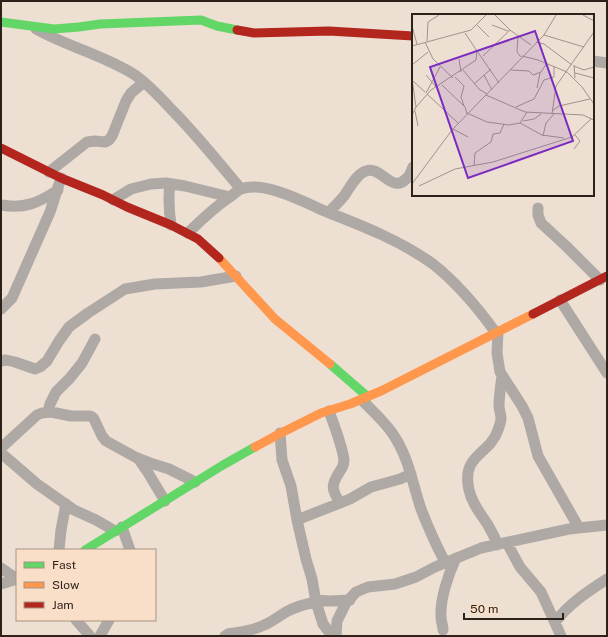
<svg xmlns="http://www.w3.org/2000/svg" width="608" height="637" font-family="'Public Sans',sans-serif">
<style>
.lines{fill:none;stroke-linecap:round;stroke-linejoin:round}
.street{stroke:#afa9a6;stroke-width:11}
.fast{stroke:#63d668;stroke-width:9}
.slow{stroke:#ff974d;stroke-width:9}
.jam{stroke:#b3261e;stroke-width:9}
.inset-road{fill:none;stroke:#a09389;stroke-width:1}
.view{fill:#7b2cbf;fill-opacity:0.15;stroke:#7b2cbf;stroke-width:2}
.inset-edge{fill:none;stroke:#2c221a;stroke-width:2}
</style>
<rect width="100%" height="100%" fill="#eedfd3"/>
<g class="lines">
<path class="street" d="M36,29C68,47 104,55 135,75C149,85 160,97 171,109C196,134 218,162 241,189
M593,61L607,63
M49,172L87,142L95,141L105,142L109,140L112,136L126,101L131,93L144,82
M170,184C168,198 169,211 171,225
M113,200L131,189L151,184L166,183L185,186L230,197
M1,205C25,209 38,203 58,190
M538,208V215L541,223L566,246L600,280
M329,212C334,207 339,202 344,196C350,188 356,174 366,171C381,165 392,195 407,178C410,176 411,171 413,167
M188,233C201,220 215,207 231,196C234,194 238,190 241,189C264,180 306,203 327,212C363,226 401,241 433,264C457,283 478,308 496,333
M560,300L607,373
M1,309L12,298L50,212L61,178
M498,332L497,353L500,372L522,406L528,418L538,456L579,528
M1,361L6,360L15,362L35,369L40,367L47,361L59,341L69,327L88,313L125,289L155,284L201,282L236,276
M362,400C373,412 388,424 396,439C409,460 413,485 421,509C428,527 436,545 445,562
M329,411C334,425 342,445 344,460C344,465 343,467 340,471C331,485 331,489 340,503
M48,412L50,404L56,392L70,378L82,363L95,339
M280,433L282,460L291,486L297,520L306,559L312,579L316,602L323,624L330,633L336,636
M1,448L37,415L42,413L51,412L71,416H90L92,417L94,419L102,436L106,441L137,458L150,463L169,469L195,482
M1,453L37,484L74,510L96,520L115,531
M138,458L147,471L165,501
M297,520L350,499L371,487L400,479L411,474
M122,527L130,550
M507,543L520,567L541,592L561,636
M498,545C495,538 492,532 488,525C481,514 472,504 469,490C461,454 489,456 498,430C499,427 501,422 501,418C501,414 499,410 499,406C499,396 501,385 502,375
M59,550L61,530L66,504
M1,568L17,579
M1,584L17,579
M315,600L330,601L350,600
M76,620L90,636
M555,622C570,603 587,592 607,579
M443,630C443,626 441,621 441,617C440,599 448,575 456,558
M100,636L109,620
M225,636L228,634C240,632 253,631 264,625C272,622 279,616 286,612C295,607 305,604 316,602
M336,636L337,621L346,603L356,592L368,587L395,584L416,577L435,567L481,548L569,529L607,525"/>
<path class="fast" d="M1,22L54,29L79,27L100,24L201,20L217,26L237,30
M330,364L368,397
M85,550L223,465L255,447"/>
<path class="slow" d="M219,258L275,319L330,364
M255,447L279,434L321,413L350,404L381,391L533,314"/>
<path class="jam" d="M237,30L254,33L329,31L413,36
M1,148L61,178L103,195L127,207L171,225L198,239L219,258
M533,314L607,276"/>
</g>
<g transform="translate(412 14)">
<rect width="182" height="182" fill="#eedfd3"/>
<path class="inset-road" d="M83,1L98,16L119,31M171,1L182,7M65,11L77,23M80,11L96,17M0,12L5,30M132,21L172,33M106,22L105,38L109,43M15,27L16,8L27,1M13,28L21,45L41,64M124,28L132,30L160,51M0,32L59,16L74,1M65,37L87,69M71,42L98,16M110,42L126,46L155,58M47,45L49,58M0,51L16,38M162,51L163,64M162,52L172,56L182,53M51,56L67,75L75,80M99,56L117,57L121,61L129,58L135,49M155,58L170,73L182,90M163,59L182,64M14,61L24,73M72,61L80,76M43,63L52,72L49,83L52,92M0,65L4,93L0,101M1,67L13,78M62,70L79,55M30,71L53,93L55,100M125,74L128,59M14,79L28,53M15,80L46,109M74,81L113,98L171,101L182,106M4,93L19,76L64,46L65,37L53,19M104,93L122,85L132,66L142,63V52M3,97L6,112M140,97L147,92L178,85M55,99L75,108L97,111L108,109L115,98M140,100L144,72L182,18M111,107L122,105L129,100M108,109L130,121L152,124M41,115L56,123M131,122L134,109L142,100M162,135L168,127L163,121M62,151L63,139L79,128L81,120L88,119L92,110M0,170L40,116L132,21L144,1M7,172L43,155L81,148L160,123L179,105"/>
<path class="view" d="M123,17L161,127L56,164L18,53Z"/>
<rect width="182" height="182" class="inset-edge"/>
</g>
<rect width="608" height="637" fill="none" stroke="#2c221a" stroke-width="4"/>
<rect x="16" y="549" width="140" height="72" fill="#f9dec8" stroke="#a79382"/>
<rect x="24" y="562" width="20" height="6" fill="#63d668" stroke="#a79382"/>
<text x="52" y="569" font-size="12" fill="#2c221a">Fast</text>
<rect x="24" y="582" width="20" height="6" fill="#ff974d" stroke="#a79382"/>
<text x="52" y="589" font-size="12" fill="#2c221a">Slow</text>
<rect x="24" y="602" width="20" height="6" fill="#b3261e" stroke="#a79382"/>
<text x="52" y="609" font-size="12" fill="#2c221a">Jam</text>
<path d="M464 613v6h99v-6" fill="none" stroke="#2c221a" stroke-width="2"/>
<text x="470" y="613" font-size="12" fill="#2c221a" stroke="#f9dec8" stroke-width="3" paint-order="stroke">50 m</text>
</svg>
